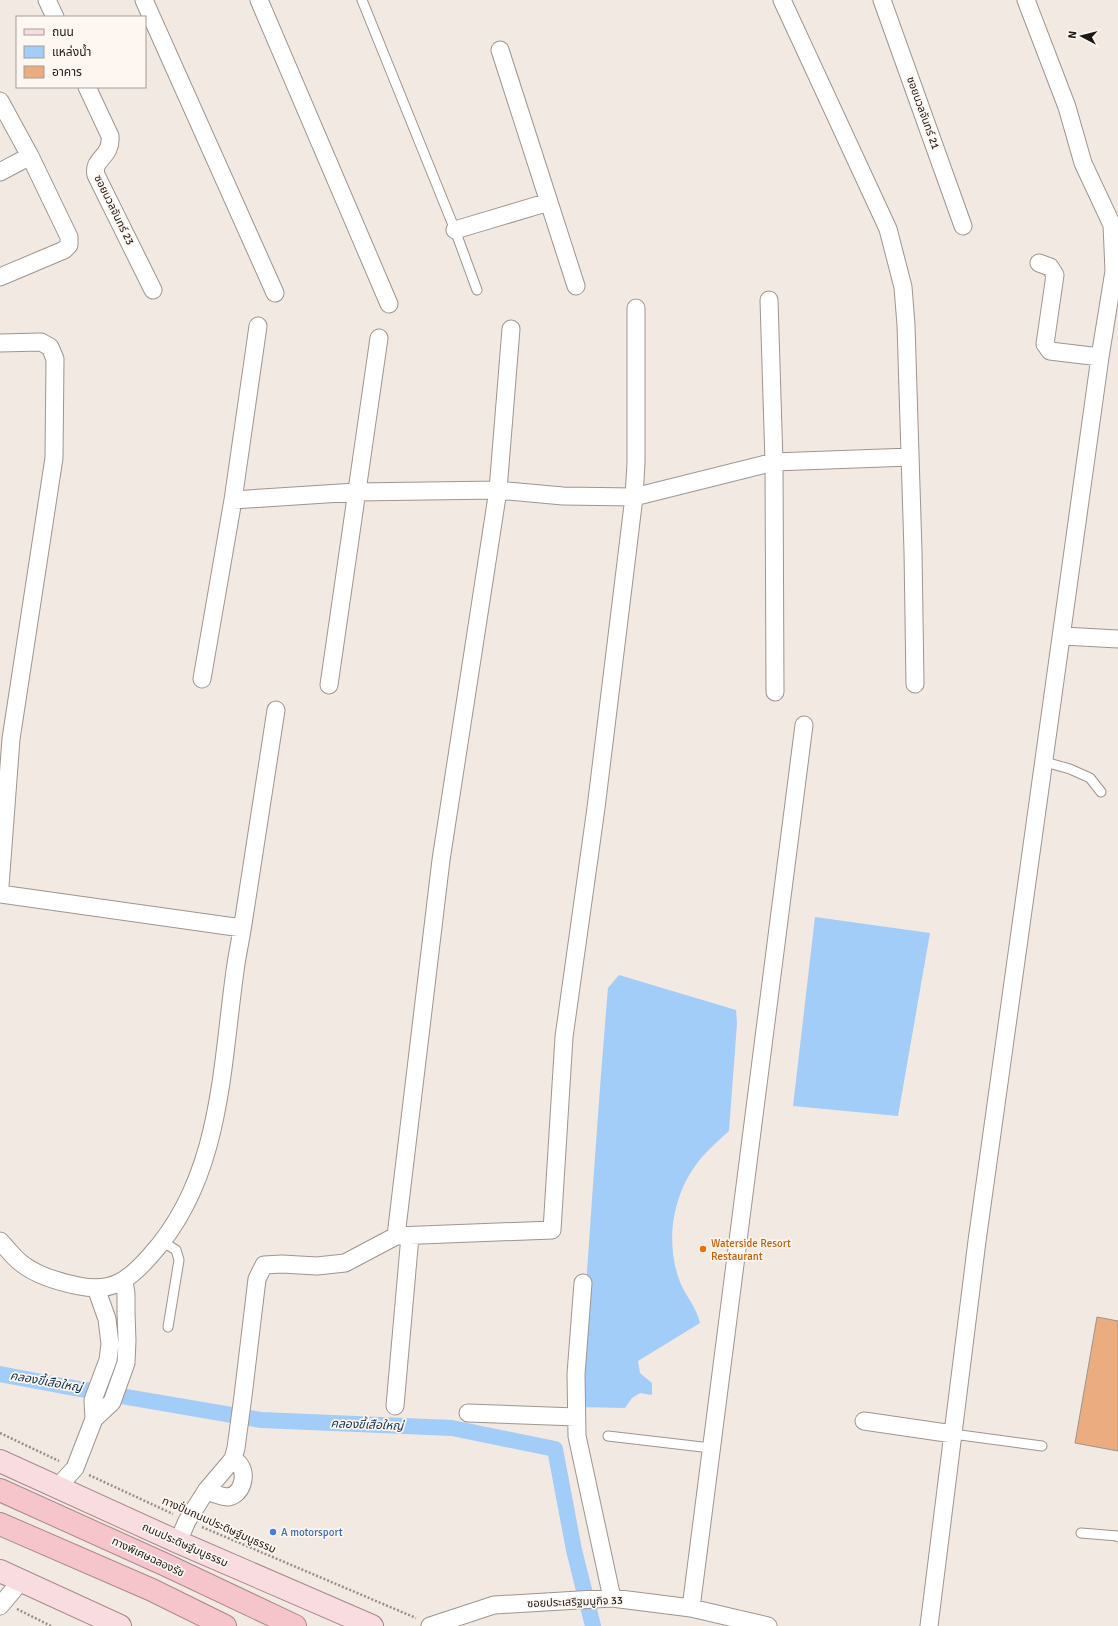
<svg xmlns="http://www.w3.org/2000/svg" width="1118" height="1626" font-family="Signika,'Noto Sans Thai',sans-serif">
<style>
.water{fill:#a2cdf9}
.lines{fill:none;stroke-linecap:round;stroke-linejoin:round}
.canal{stroke:#a2cdf9;stroke-width:16}
.building{fill:#ebac7f;stroke:#9c948e}
.lane-casing{stroke:#9e9590;stroke-width:11}
.street-casing{stroke:#9e9590;stroke-width:19}
.primary-casing{stroke:#a9888c;stroke-width:24}
.highway-casing{stroke:#a9888c;stroke-width:24}
.path{stroke:#968f8a;stroke-width:2.5;stroke-dasharray:2 2;stroke-linecap:butt}
.lane{stroke:#fff;stroke-width:9}
.street{stroke:#fff;stroke-width:17}
.primary{stroke:#f9dce0;stroke-width:22}
.highway{stroke:#f5c5cb;stroke-width:22}
.food-dot{fill:#e8710a;stroke:#fef6f1;stroke-width:1.5}
.shop-dot{fill:#3f7fe0;stroke:#fef6f1;stroke-width:1.5}
.labels{text-anchor:middle;dominant-baseline:central;stroke-width:3.5;stroke-linejoin:round;paint-order:stroke}
.street-label{font-size:11px;fill:#1c1816;stroke:#fef6f1}
.food-label{font-size:11px;fill:#c56008;stroke:#fef6f1;text-anchor:start}
.shop-label{font-size:11px;fill:#366cbe;stroke:#fef6f1;text-anchor:start}
.water-label{font-size:12px;font-style:italic;fill:#093254;stroke:#fef6f1}
</style>
<rect width="100%" height="100%" fill="#f2e9e2"/>
<path class="water" d="M815,917L930,933L898,1116L793,1106Z
M619,975L736,1010L737,1023L729,1131C720,1139 711,1147 703,1156C673,1190 664,1240 680,1282C686,1297 696,1306 700,1323L638,1361L640,1373L652,1383V1395L640,1393L632,1398L625,1408L577,1407C588,1268 596,1128 608,988Z"/>
<g class="lines">
<path class="canal" d="M0,1374L74,1388L261,1420L452,1428L555,1449L574,1550L593,1626"/>
</g>
<path class="building" d="M1097,1317L1118,1321V1451L1075,1443Z"/>
<g class="lines">
<defs>
<path id="lane" d="M362,0L455,230L477,290
M1045,762L1070,769L1090,778L1101,792
M163,1242L176,1250L179,1260L168,1327
M953,1434L1042,1446
M608,1436L711,1448
M1081,1533L1118,1536V1537"/>
<path id="street" d="M47,0L55,17
M144,0L275,293
M259,0L389,304
M782,0L888,229L903,287L906,325L913,551L915,684
M882,0L963,226
M500,50L576,286
M87,87L110,136C112,158 92,158 96,175L153,290
M0,101L30,156L69,237V245L64,250L0,277
M0,172L30,156
M455,230L549,202
M1039,263L1050,267L1055,275L1045,344L1050,351L1100,357
M769,300L774,462L775,692
M0,343L41,342L50,347L55,359L54,458L11,739L0,886
M233,500L356,492L498,490L563,496L634,497L774,462L910,457
M1063,636L1118,639
M202,679L233,500L258,326
M329,685L379,338
M0,894L242,928
M396,1236L441,860L498,490L511,329
M0,1241C7,1248 13,1257 21,1263C37,1276 59,1282 79,1286C112,1293 129,1280 150,1256C223,1176 221,1065 236,964C238,951 241,937 243,924C254,852 265,781 276,710
M583,1283L576,1374L577,1436L612,1598
M395,1406L410,1236
M468,1413L576,1417
M94,1419L112,1402L126,1363L127,1341L126,1312V1294L124,1281
M864,1421L953,1434
M57,1488L75,1468L94,1419L93,1400L108,1360L110,1344L107,1319L96,1288
M206,1491C213,1493 222,1497 228,1497C242,1495 247,1476 240,1465C239,1463 235,1461 233,1459
M178,1542L187,1521L206,1491L233,1459L236,1448L243,1396L257,1279L264,1265L282,1264L317,1266L345,1263L396,1236L552,1230L564,1037L596,808L634,497L636,463V308
M0,1606L21,1581
M691,1608L804,725
M430,1626L494,1605L612,1598L691,1608L768,1626
M929,1626L977,1241L1100,357L1114,271L1112,225L1083,163L1067,107L1026,0"/>
<path id="primary" d="M0,1461L178,1542L372,1626
M0,1571L120,1626"/>
<path id="highway" d="M0,1490L166,1565L295,1626
M0,1524L152,1590L225,1626"/>
</defs>
<use href="#lane" class="lane-casing"/>
<use href="#street" class="street-casing"/>
<use href="#primary" class="primary-casing"/>
<use href="#highway" class="highway-casing"/>
<path class="path" d="M0,1433L59,1461
M89,1475L173,1514
M202,1527L416,1618
M17,1609L51,1626"/>
<use href="#lane" class="lane"/>
<use href="#street" class="street"/>
<use href="#primary" class="primary"/>
<use href="#highway" class="highway"/>
</g>
<circle class="food-dot" cx="703" cy="1249" r="4"/>
<circle class="shop-dot" cx="273" cy="1532" r="4"/>
<g class="labels">
<g class="street-label">
<text transform="translate(923 113) rotate(70)">ซอยนวลจันทร์ 21</text>
<text transform="translate(114 210) rotate(64)">ซอยนวลจันทร์ 23</text>
<text transform="translate(219 1525) rotate(24)">ทางปั่นถนนประดิษฐ์มนูธรรม</text>
<text transform="translate(185 1545) rotate(24)">ถนนประดิษฐ์มนูธรรม</text>
<text transform="translate(148 1557) rotate(25)">ทางพิเศษฉลองรัช</text>
<text transform="translate(575 1602) rotate(-2)">ซอยประเสริฐมนูกิจ 33</text>
</g>
<g class="food-label">
<text x="711" y="1243">Waterside Resort<tspan x="711" dy="13">Restaurant</tspan></text>
</g>
<g class="shop-label">
<text x="281" y="1532">A motorsport</text>
</g>
<g class="water-label">
<text transform="translate(46 1382) rotate(10)">คลองขี้เสือใหญ่</text>
<text transform="translate(367 1425) rotate(2)">คลองขี้เสือใหญ่</text>
</g>
</g>
<rect x="16" y="16" width="130" height="72" fill="#fef6f1" stroke="#a49d99"/>
<rect x="24" y="29" width="20" height="6" fill="#f9dce0" stroke="#a49d99"/>
<text x="52" y="36" font-size="12" fill="#1c1816">ถนน</text>
<rect x="24" y="46" width="20" height="12" fill="#a2cdf9" stroke="#a49d99"/>
<text x="52" y="56" font-size="12" fill="#1c1816">แหล่งน้ำ</text>
<rect x="24" y="66" width="20" height="12" fill="#ebac7f" stroke="#a49d99"/>
<text x="52" y="76" font-size="12" fill="#1c1816">อาคาร</text>
<g transform="translate(1082 36) rotate(277)" stroke="#fef6f1" stroke-width="3" paint-order="stroke">
<path d="M0-3L7 15L0 10L-7 15Z" fill="#1c1816"/>
<text y="-6" font-size="11" font-weight="bold" text-anchor="middle" fill="#1c1816">N</text>
</g>
</svg>
